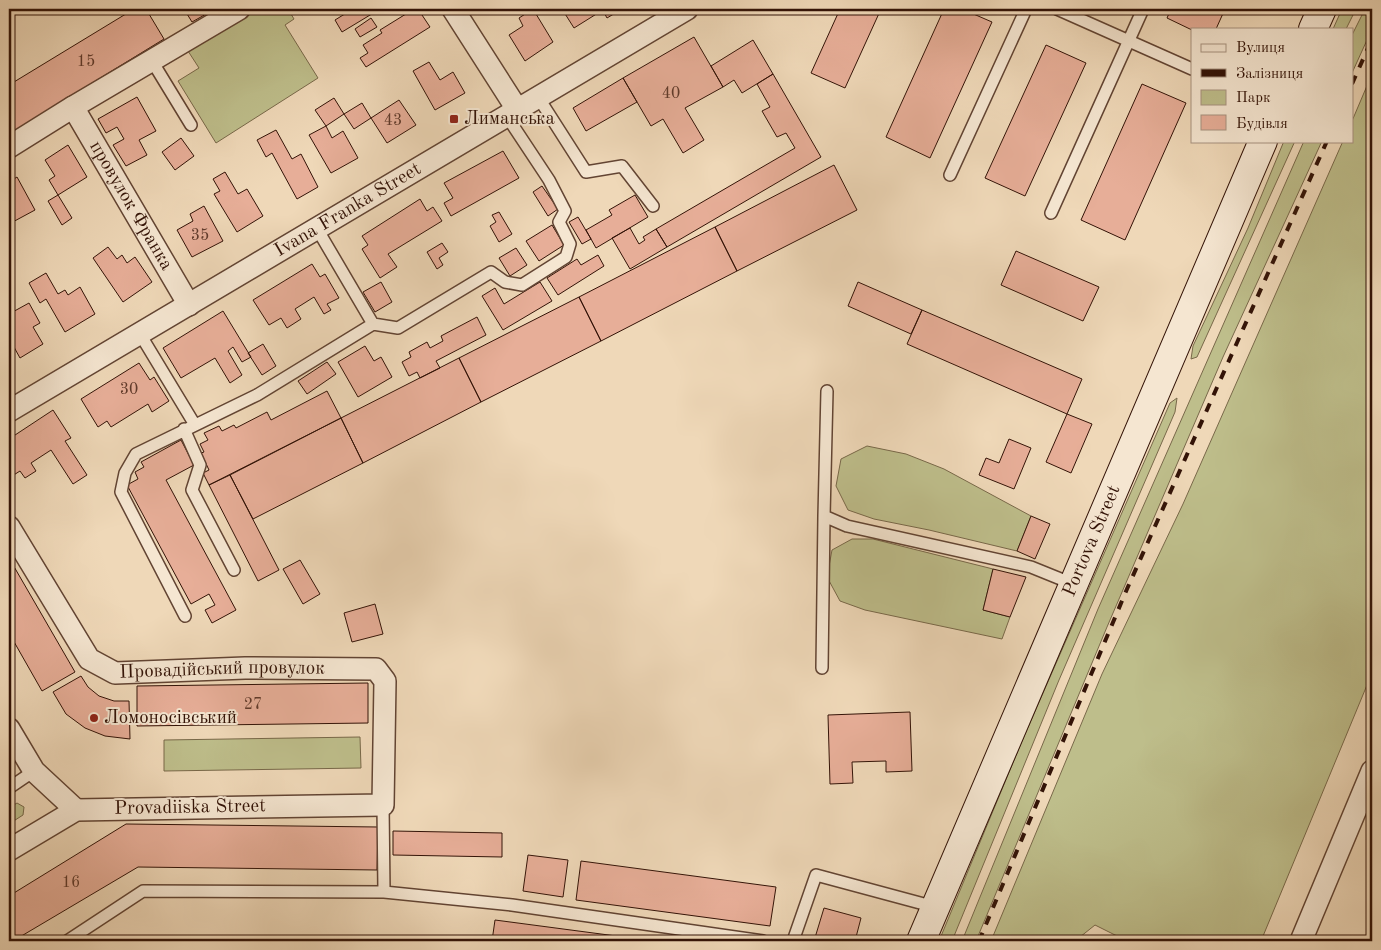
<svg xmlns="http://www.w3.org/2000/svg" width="1381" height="950" font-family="'Old Standard TT',serif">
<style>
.green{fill:#bebe8b;stroke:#786849}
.building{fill:#e7ae98;stroke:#331307}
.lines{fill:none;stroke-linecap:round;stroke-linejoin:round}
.service-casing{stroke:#624433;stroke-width:14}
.minor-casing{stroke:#624433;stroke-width:24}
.secondary-casing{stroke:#331307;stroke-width:30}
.service{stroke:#f5e6d1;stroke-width:11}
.minor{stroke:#f5e6d1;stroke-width:21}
.secondary{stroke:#f5e6d1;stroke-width:28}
.rail{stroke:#331307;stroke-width:4;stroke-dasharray:9 9;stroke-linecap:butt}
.poi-dot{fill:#8f2418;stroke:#f5e6d1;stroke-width:2}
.labels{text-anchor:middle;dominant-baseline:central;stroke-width:4;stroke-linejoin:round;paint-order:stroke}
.number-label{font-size:16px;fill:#603a2b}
.poi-label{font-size:19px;fill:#331307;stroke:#f5e6d1;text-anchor:start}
.street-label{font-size:19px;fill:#331307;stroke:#f5e6d1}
</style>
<rect width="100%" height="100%" fill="#efd8b8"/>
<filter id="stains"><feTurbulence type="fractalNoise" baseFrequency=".004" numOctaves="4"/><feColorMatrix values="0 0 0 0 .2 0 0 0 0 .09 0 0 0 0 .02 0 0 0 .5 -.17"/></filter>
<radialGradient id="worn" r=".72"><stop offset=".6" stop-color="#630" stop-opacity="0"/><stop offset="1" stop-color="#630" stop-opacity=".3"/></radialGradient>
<path class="green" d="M259,9H288L294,19L285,25L318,78L216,143L178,81L199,68L188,51Z
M1342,9H1356L1346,29H1333Z
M1365,9H1372V29L1352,73V35Z
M1372,74V673L1261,941H1198L1187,936L1185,941H1127L1095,925L1075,941H991L1102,674L1183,504L1343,141H1352V121Z
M1284,141H1295L1197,357L1191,359L1193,346L1248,228Z
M1304,141H1322L1223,357L1107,627L976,941H962L1098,609Z
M1177,398L1175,412L1059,680L952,941H939L1022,741L1170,403Z
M867,446L906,454L944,469L1031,516L1017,551L929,530L874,519L848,510L836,486L841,459Z
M852,539H873L993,569L983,610L1010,617L1002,639L865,610L840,601L827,577L832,550Z
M360,737L361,768L164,771V740Z
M17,803L24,807L23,815L9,824V808Z"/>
<path class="building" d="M134,9H146L164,39L9,134V85Z
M184,9H215L192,22Z
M347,9H380L342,32L335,20L348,12Z
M414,9H418L430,27L366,67L360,58L368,53L363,45L382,33L380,30Z
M533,9L553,42L525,61L509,35L523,26L519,18Z
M562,9H595L598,13L574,28Z
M602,9H622L607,18Z
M840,9H881L845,88L811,73Z
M944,9H962L992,22L930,158L886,137Z
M1171,9H1225L1216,29L1192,30L1167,18Z
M371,18L377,27L360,37L355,29Z
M694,37L723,87L685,108L704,140L683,153L663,119L651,126L623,78Z
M753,40L773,74L742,93L734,80L723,87L711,66Z
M1046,45L1086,63L1025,196L985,178Z
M429,62L440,80L453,72L465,93L435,110L413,71Z
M773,74L821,157L667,247L656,229L795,148L786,133L777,137L762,111L770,107L757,84Z
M623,78L637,102L586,131L573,108Z
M1142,84L1186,103L1125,240L1081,220Z
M137,97L156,131L139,140L147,155L126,166L113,145L124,139L117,127L106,133L98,119Z
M334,98L344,114L326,126L315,110Z
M399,100L416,125L387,143L371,118Z
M362,103L371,118L354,129L344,114Z
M326,126L332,138L343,131L358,158L331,173L309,135Z
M276,130L292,159L301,154L318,187L297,199L272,153L266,157L257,140Z
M181,138L194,156L175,170L162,152Z
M68,145L87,177L58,195L49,180L55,176L45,160Z
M503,151L519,178L451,216L444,203L453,198L444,183Z
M834,165L857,210L737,271L715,227Z
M225,172L238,194L247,189L263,216L237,232L214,194L220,191L213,179Z
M17,177L35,210L9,224V182Z
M542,186L558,209L548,216L533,192Z
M58,195L72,218L62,225L48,201Z
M635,195L648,217L596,248L586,230L612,215L609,210Z
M420,199L427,211L433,207L442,221L388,254L397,267L380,278L362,249L368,245L362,236Z
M204,206L223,241L192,257L177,230L193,221L190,214Z
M499,212L512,234L499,242L490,226L496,222L492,215Z
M578,217L591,239L582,244L569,222Z
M552,225L564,245L539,261L526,241Z
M715,227L737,271L601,341L579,297Z
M630,228L639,244L645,240L643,237L656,229L667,247L630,269L612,238Z
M442,243L448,252L439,258L443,265L437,269L427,252Z
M108,247L117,259L122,255L127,263L135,257L152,282L123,302L93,258Z
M516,248L527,265L510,276L499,258Z
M1016,251L1099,287L1083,321L1001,285Z
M598,255L604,266L558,295L547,278L577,259L581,265Z
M312,264L320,277L325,274L339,298L327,304L331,310L324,314L314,297L295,309L301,319L287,328L281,318L269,325L253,300Z
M46,273L58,294L65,290L68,295L80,287L95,314L65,332L46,299L40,303L29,283Z
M381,282L392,302L375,312L363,292Z
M540,282L552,301L503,330L482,296L495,288L504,304Z
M858,282L922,310L911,334L848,306Z
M579,297L601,341L481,402L459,358Z
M29,303L40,323L33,327L43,344L20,358L9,338V314Z
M922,310L1082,379L1067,414L907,344Z
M223,311L251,357L242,362L233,347L228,351L242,375L230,383L215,358L181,378L163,348Z
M477,317L486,335L436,361L440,368L420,378L417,372L409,376L402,362L411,357L409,352L427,342L430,348L443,341L441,336Z
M263,344L276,366L262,375L248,353Z
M365,346L374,361L381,357L392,377L358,397L338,362Z
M459,358L481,402L363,463L341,418Z
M327,362L336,374L307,394L298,381Z
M139,363L150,380L154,377L169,401L152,412L148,404L111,427L107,421L98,427L81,399Z
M327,391L341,418L209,485L203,473L209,470L201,453L204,452L200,444L208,440L204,433L219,426L222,431L234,425L236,428L267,412L271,420Z
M53,410L71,438L65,441L87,475L73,484L51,450L31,463L36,471L25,478L20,471L9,478V439Z
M1067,414L1092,424L1071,473L1046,462Z
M341,418L363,463L253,519L230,475Z
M1009,439L1031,448L1014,489L979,475L986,458L999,463Z
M181,440L194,465L166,480L236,610L212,623L205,610L215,605L209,594L191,604L127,485L138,479L135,472L144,467L141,462Z
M230,475L279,570L258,581L209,485Z
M1031,516L1050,524L1035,559L1017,551Z
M9,558L75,672L42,691L9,633Z
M300,560L320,594L303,604L283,569Z
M993,569L1026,577L1010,617L983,610Z
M375,604L383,634L352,642L344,613Z
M81,676L88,687L99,696L114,701H129L130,739L105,736L85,728L66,714L53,692Z
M368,683V723L137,726V686Z
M910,712L912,771L886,772V761L852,762L853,783L830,784L828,715Z
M126,824L378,827L377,870L138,867L13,941H9V896Z
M393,831L502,833V857L393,855Z
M528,855L568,860L563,897L523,891Z
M581,861L776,887L770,926L576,900Z
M824,908L861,918L855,941H814Z
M495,920L654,941H492Z
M214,937L371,940V941H214Z"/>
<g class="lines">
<defs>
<path id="service" d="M1057,9L1192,69
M152,61L191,125
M538,97L586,172L622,166L653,206
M950,175L1026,9
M1051,213L1143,9
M373,324L398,328L491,272L505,282L522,285L566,257L570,244L559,222L565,211L549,180L506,115
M140,334L195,425
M184,429L200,465L192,490L234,570
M824,516L827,391
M185,616L121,492L125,473L136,454L257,395L373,324L316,227
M822,668L824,516L847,526L1031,567L1073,584
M9,788L34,771
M383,805L384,892
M67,941L143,891L384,892L512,905L763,941
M793,941L816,875L935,907"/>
<g id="minor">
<path d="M453,9L517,109"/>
<path d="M73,107L239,9"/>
<path id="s1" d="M9,147L73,107L189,305"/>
<path id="s2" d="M9,411L687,9"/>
<path id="s3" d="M9,527L89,659L115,673L245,668L376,669L385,681L383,805L76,810L9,850"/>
<path d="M9,729L34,771L76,810"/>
<path d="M1301,941L1372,771"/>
</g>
<g id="secondary">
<path d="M1313,29L1322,9"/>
<path id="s4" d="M921,941L1263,141"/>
</g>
</defs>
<use href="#service" class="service-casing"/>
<use href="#minor" class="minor-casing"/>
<use href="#secondary" class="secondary-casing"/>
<use href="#service" class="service"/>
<use href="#minor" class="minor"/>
<use href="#secondary" class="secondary"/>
<path class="rail" d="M1352,84L1372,39
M979,941L1127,589L1327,141"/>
</g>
<g class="poi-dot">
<rect x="449" y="114" width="10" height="10" rx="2.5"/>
<circle cx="94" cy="718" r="5"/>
</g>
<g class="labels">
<g class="number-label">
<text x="86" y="62">15</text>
<text x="671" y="94">40</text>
<text x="393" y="121">43</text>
<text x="200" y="236">35</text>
<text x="129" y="390">30</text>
<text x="253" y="705">27</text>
<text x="71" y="883">16</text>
</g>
<g class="poi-label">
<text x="464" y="119">Лиманська</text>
<text x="104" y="718">Ломоносівський</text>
</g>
<g class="street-label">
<text stroke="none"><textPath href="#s1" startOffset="190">провулок Франка</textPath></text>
<text stroke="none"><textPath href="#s2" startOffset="394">Ivana Franka Street</textPath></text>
<text stroke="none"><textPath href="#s4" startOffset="435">Portova Street</textPath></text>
<text stroke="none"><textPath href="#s3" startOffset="291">Провадійський провулок</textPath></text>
<text transform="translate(190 808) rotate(-1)">Provadiiska Street</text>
</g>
</g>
<rect width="1381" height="950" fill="none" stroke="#efd8b8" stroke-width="30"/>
<rect x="10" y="10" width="1361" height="930" fill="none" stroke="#331307" stroke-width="2.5"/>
<rect x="15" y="15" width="1351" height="920" fill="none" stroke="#331307"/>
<rect x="1191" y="28" width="162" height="115" fill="#f5e6d1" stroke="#a79280"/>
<rect x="1201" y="44" width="25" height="8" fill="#f5e6d1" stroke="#a79280"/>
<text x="1236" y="52" font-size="15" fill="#331307">Вулиця</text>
<rect x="1201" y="69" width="25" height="8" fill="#331307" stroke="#a79280"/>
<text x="1236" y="78" font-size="15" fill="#331307">Залізниця</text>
<rect x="1201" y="90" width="25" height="15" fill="#bebe8b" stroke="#a79280"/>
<text x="1236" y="102" font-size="15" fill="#331307">Парк</text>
<rect x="1201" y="115" width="25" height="15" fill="#e7ae98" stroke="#a79280"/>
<text x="1236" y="128" font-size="15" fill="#331307">Будівля</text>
<rect width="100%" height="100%" filter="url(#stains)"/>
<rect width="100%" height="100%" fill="url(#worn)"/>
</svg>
